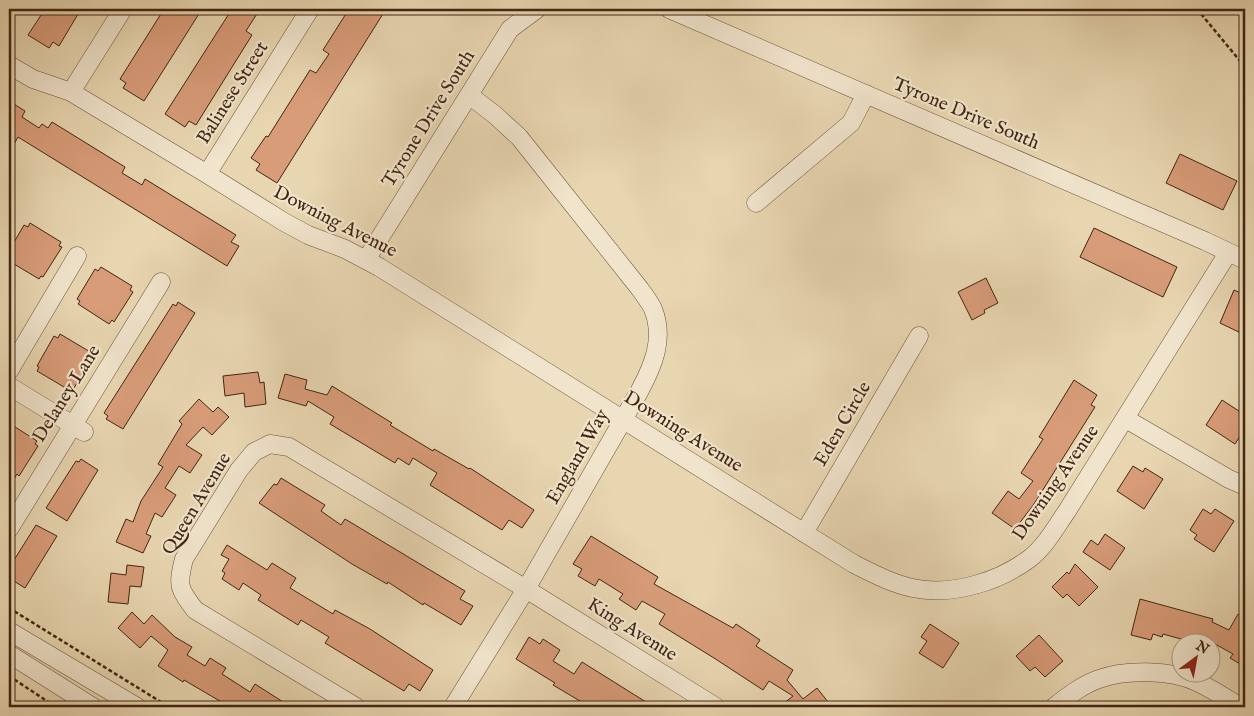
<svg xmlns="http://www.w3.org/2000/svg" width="1254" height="716" font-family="'IM FELL English',serif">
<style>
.building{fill:#d89c79;stroke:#422612}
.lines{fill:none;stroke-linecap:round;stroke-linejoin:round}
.minor-casing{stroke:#6c523a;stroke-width:19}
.path{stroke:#422612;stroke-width:2.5;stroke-dasharray:4 2.5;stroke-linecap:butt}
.minor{stroke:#f0e4cc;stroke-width:18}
.labels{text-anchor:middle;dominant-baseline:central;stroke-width:4.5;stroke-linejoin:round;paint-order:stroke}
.street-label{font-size:19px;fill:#422612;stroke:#f0e4cc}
</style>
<rect width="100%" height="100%" fill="#e8d6b1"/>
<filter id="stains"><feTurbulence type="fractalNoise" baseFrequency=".004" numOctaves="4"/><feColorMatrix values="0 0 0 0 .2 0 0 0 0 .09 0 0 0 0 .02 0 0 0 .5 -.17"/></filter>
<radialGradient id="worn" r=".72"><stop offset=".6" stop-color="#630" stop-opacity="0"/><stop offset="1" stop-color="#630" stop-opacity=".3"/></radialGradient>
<path class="building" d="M45,9H81L59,46L53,42L49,48L28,35Z
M164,9H202L144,101L123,88L126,83L120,79Z
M232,9H260L246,31L252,35L196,125L189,121L185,127L165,114Z
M349,9H386L277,183L256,170L260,164L251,158L266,136L268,137L310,70L316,73L329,54L323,50Z
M9,101L25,111L22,117L39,128L42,124L48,128L52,122L125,167L122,173L142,185L145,179L236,235L231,242L239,246L227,266L18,137L9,153Z
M1180,154L1237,181L1223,210L1166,183Z
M30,223L61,242L59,246L62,247L43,277L41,276L39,279L9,261V251L24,225L28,227Z
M1094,228L1177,267L1163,297L1080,257Z
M101,267L132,286L130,290L133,292L114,322L112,320L109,324L78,304L80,301L77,299L95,269L98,271Z
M986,278L998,303L984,310L985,313L972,320L958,292Z
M1234,290L1245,295V335L1220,323Z
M178,302L195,313L123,429L106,419L108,416L104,413L173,304L176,306Z
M60,334L92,353L89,356L92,358L74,388L71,387L69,390L37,371L39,367L37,366L54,336L58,338Z
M258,372L260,383L264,382L266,404L245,407L244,393L225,396L223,376Z
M285,374L307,380L305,389L327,395L332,386L392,423L390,425L433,451L434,449L469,469L470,468L534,510L522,528L509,520L502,530L430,485L437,473L413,458L409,465L398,458L395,463L330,424L334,417L308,401L306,406L278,398Z
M1074,380L1097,395L1091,405L1095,407L1034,504L1015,529L992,513L1008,491L1019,499L1033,481L1021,473L1043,439L1039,437Z
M199,399L213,412L218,407L229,417L212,435L203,427L186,445L202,455L190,473L179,466L165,488L176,495L162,517L155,513L146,534L151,536L143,553L116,542L126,519L133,522L141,501L163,467L158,464L182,424L179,421Z
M1222,400L1245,415V428L1235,444L1206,425Z
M9,423L37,441L35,444L38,446L19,476L17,474L9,487Z
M81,459L98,470L67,521L46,508L76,461L79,462Z
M1133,466L1143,472L1145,468L1163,479L1144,509L1117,491Z
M281,478L325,505L321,511L341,525L345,519L465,591L460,599L473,606L461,625L424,603L423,605L388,582L387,584L352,564L259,503L274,484L277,485Z
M1203,509L1211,514L1215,509L1234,521L1214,552L1194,539L1197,535L1190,530Z
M36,525L57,536L25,588L9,578V568Z
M1105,534L1125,548L1110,570L1083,552L1091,540L1098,545Z
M591,536L658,577L654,584L733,628L736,624L760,640L756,646L793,670L787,680L803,699L817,688L832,707H779L793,696L769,681L763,690L714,658L659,624L665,614L642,601L636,610L619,599L623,594L599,579L595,586L578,576L582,569L573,564Z
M227,545L267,570L272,563L296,578L290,588L333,614L335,610L370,629L433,670L420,691L409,684L404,691L325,643L329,637L301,620L298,625L258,600L261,595L243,583L239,590L222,579L225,573L222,571L229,559L221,555Z
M1075,564L1098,587L1079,606L1067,594L1063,598L1052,587L1067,572L1069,574Z
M127,565L144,567L141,587L130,586L128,604L108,602L111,573L126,575Z
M1140,599L1213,619L1212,622L1229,630L1238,614L1245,618V667L1230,658L1233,654L1215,644H1199L1163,634L1162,637L1153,634L1151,640L1131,635Z
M132,612L144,624L152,615L175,637L192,647L187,655L205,666L210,658L226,668L222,674L250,692L255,684L291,707H230L184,680L183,682L158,666L168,650L151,636L140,648L118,628Z
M930,624L959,643L943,668L919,653L927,641L921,637Z
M1039,635L1063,661L1045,677L1035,667L1030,671L1016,656Z
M529,637L540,644L543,639L560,650L553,661L574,674L582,662L654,707H590L553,685L555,683L516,659Z"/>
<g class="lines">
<defs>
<path id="minor" d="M669,9L1205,241L1245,260
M9,65L33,79L71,92L207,174L284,222L308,235L345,249L379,267L854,564C899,587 927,599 978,584C996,579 1014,570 1029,559C1045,547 1056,527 1067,511L1228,253
M71,92L123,9
M207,174L310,9
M756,203L851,123L866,94
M366,260L510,29L537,9
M9,371L77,256
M9,386L84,432
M1126,419L1229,479L1245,486
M9,529L161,282
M804,533L919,336
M9,631L137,707
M9,654L93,707
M356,707L195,610C179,589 177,586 184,559L239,470L254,452L270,444L289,447L526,589L716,707
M453,707L526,589L639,392C653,366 665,339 653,309C650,302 644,295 640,289L519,137L495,115L469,95
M1054,707C1068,696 1082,685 1099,679C1126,669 1171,670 1197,682C1212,689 1226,698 1240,707"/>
</defs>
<use href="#minor" class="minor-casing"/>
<path class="path" d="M1197,9L1245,67
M9,608L169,707
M9,676L56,707"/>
<use href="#minor" class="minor"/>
</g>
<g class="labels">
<g class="street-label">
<text transform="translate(233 93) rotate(-58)">Balinese Street</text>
<text transform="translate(966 114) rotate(23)">Tyrone Drive South</text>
<text transform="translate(429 119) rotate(-58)">Tyrone Drive South</text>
<text transform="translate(335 222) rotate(27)">Downing Avenue</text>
<text transform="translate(67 394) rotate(-58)">Delaney Lane</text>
<text transform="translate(843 424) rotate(-60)">Eden Circle</text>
<text transform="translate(683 432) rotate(32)">Downing Avenue</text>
<text transform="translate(578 457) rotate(-60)">England Way</text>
<text transform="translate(1056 483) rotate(-55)">Downing Avenue</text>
<text transform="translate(197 504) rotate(-59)">Queen Avenue</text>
<text transform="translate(632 630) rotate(32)">King Avenue</text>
</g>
</g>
<rect width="1254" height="716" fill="none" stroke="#e8d6b1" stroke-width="30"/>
<rect x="10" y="10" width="1234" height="696" fill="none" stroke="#422612" stroke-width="2.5"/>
<rect x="15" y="15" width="1224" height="686" fill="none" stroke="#422612"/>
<g transform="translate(1196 658) rotate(32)"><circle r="24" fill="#f0e4cc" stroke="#aa9882"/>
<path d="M0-4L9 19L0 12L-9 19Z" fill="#8f2418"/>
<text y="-8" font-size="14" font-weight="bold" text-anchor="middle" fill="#422612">N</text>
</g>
<rect width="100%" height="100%" filter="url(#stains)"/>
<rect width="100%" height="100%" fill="url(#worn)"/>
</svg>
